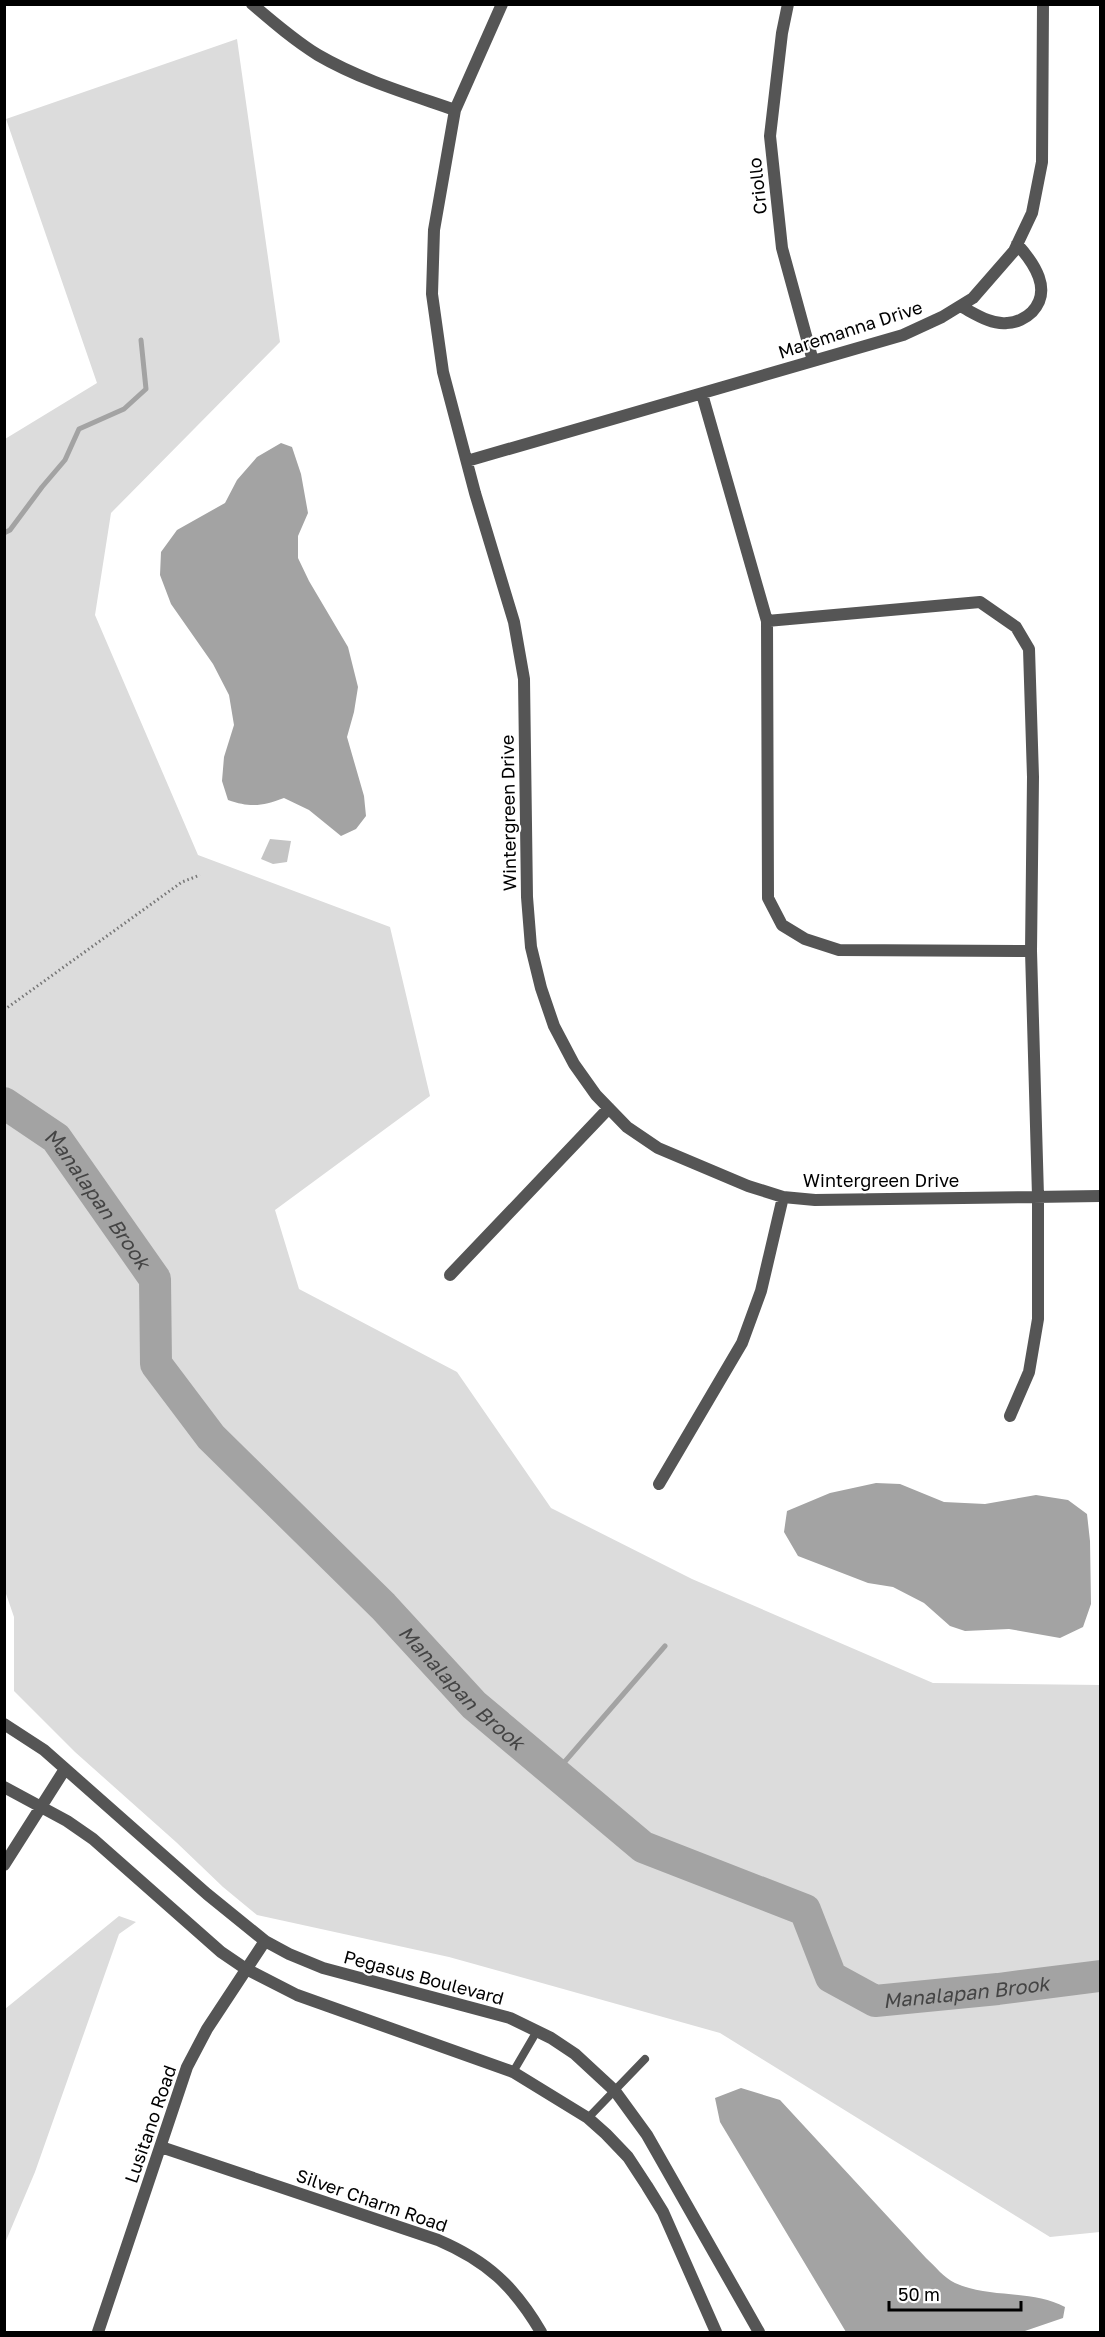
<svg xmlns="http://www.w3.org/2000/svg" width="1105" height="2337" font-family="'Golos Text',sans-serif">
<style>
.green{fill:#dcdcdc}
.water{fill:#a3a3a3}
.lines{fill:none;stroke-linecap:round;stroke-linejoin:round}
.stream{stroke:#a3a3a3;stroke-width:5}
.river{stroke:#a3a3a3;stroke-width:32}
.building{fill:#c4c4c4}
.path{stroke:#777;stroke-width:3;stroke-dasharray:1.5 3;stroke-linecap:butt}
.service{stroke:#555;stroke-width:8}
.minor{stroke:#555;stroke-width:12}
.labels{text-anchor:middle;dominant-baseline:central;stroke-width:4.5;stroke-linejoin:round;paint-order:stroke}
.street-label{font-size:18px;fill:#000;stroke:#fff}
.water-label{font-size:20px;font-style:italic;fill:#444;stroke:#fff}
</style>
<rect width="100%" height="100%" fill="#fff"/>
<path class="green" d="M237,39L280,342L111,513L95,615L198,855L390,927L430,1096L275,1210L299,1289L457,1372L551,1508L692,1579L933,1683L1100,1685V2232L1050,2237L720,2033L449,1957L257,1915L223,1887L176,1842L75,1752L14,1691V1617L4,1588L5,439L97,383L6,119Z
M119,1916L136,1922L119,1934L35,2172L5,2243V2009Z"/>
<path class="water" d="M281,443L292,447L301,474L308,513L298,536V558L309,581L348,647L358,687L354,712L347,737L364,796L366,816L356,829L341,836L309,810L284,798C262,806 251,808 228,800L222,781L224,757L234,725L229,695L213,664L171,604L160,575L161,552L177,530L225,503L237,480L257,457Z
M876,1483L900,1484L944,1502L985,1504L1036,1495L1068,1500L1087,1514L1090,1541L1091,1604L1083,1627L1060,1638L1009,1629L965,1631L950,1626L924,1603L893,1587L868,1583L798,1556L784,1532L787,1511L830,1493Z
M741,2088L780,2100L926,2258C935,2266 944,2278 955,2283C990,2299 1032,2289 1065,2307L1063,2318L1022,2332H846L720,2122L715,2098Z"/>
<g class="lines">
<path class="stream" d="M4,533L10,530L42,487L65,460L79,429L124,409L146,389L141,340
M555,1773L665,1646"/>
<path class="river" id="s1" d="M4,1103L56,1138L155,1279L156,1364L211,1437L383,1606L474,1705L643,1847L805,1910L831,1977L875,2001L998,1989L1100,1976"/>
</g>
<path class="building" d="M270,839L291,841L287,862L273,864L261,859Z"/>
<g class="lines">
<path class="path" d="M4,1010L182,882L200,875"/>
<path class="service" d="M513,2072L537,2031
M588,2118L645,2059"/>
<path class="minor" d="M252,4C273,22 295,41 318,55C361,80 409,94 455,110
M502,4L455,110L434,230L432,294L443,372L475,493L514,622L524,679L527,897L531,947L541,988L554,1026L574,1064L596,1095L627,1127L658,1148L748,1186L783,1197L815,1200L1100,1196
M788,4L782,33L770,136L782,248L813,361
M960,306C974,313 991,325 1007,323C1016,323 1026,318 1032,312C1053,290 1034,263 1017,244
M702,394L767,621
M467,461L903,335L942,317L973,298L1014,251L1032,213L1042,162L1043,4
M450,1275L609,1108
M1010,1416L1029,1372L1038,1319V1196L1031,951L1033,777L1029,649L1016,627L980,602L767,621L768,898L782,925L805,939L839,950L1031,951
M659,1484L742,1343L761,1291L783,1197
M4,1724L44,1750L207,1894L265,1941L289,1954L323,1968L510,2018L551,2038L575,2054L615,2091L647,2135L759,2332
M4,1787L67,1821L93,1839L221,1952L246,1969L297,1995L513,2072L588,2118L606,2134L628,2157L647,2186L663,2212L716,2332
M4,1865L65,1769
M161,2147L438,2240C487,2261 514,2286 541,2332
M98,2332L187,2067L207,2029L265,1941"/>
</g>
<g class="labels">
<g class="street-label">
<text transform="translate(757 186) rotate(-96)">Criollo</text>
<text transform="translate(850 329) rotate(-18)">Maremanna Drive</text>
<text transform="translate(508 813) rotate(-91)">Wintergreen Drive</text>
<text x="881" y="1180">Wintergreen Drive</text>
<text transform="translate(424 1977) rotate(15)">Pegasus Boulevard</text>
<text transform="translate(150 2124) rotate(-71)">Lusitano Road</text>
<text transform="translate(372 2200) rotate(19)">Silver Charm Road</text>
</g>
<g class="water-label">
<text stroke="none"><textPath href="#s1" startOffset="136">Manalapan Brook</textPath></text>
<text stroke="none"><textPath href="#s1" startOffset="766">Manalapan Brook</textPath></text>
<text stroke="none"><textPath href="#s1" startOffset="1395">Manalapan Brook</textPath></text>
</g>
</g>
<rect width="1105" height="2337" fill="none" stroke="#000000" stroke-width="12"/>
<path d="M889 2301v9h132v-9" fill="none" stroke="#000000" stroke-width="3"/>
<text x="898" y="2301" font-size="18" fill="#000000" stroke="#ffffff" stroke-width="4.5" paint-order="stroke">50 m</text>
</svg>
